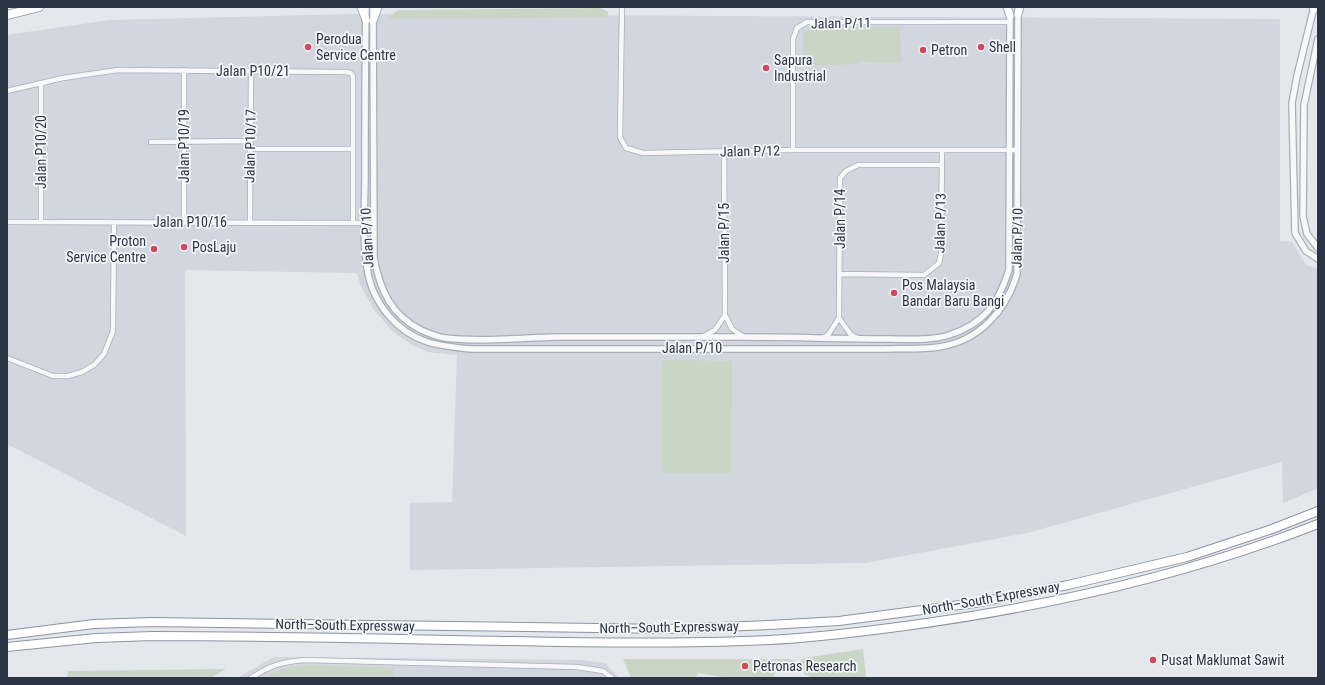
<svg xmlns="http://www.w3.org/2000/svg" width="1325" height="685" font-family="'Roboto Condensed',sans-serif">
<style>
.built{fill:#d2d6de}
.green{fill:#c9d6c5}
.lines{fill:none;stroke-linecap:round;stroke-linejoin:round}
.minor-casing{stroke:#a9aeb7;stroke-width:6}
.tertiary-casing{stroke:#a9aeb7;stroke-width:8}
.primary-casing{stroke:#a3abb8;stroke-width:9}
.motorway-casing{stroke:#8b94a3;stroke-width:10}
.minor{stroke:#f7f8fa;stroke-width:4.5}
.tertiary{stroke:#f7f8fa;stroke-width:5.5}
.primary{stroke:#fff;stroke-width:7}
.motorway{stroke:#fff;stroke-width:8}
.poi-dot{fill:#d1495b;stroke:#f4f6f9;stroke-width:1.5}
.labels{text-anchor:middle;dominant-baseline:central;stroke-width:3.5;stroke-linejoin:round;paint-order:stroke}
.street-label{font-size:14px;fill:#2b3445;stroke:#f4f6f9}
.poi-label{font-size:14px;fill:#2b3445;stroke:#f4f6f9;text-anchor:start}
</style>
<rect width="100%" height="100%" fill="#e4e7ec"/>
<path class="built" d="M354,14L1280,19V241L1292,242L1306,265L1318,269V488L1283,503L1282,462L1027,533L865,563L410,570V503L452,502L457,355L428,352L414,346L393,332L373,309L360,284L357,273L185,270L186,536L7,444V35L110,20Z
M274,657L582,660L605,663L619,678H237Z"/>
<path class="green" d="M601,8L608,12V17L386,19L398,10Z
M900,27L901,63L860,62V64L803,66V35L809,28Z
M662,360L732,361L731,473H661Z
M863,649L866,678H814L804,674V669L800,665L801,660L804,658Z
M623,659H789L798,662L796,664H788L787,668H783L781,672L776,671L773,678H730L698,673L696,677L631,678Z
M311,665L393,668V678H265L280,669Z
M226,669L211,678H67L68,671Z"/>
<g class="lines">
<defs>
<path id="minor" d="M622,7L620,137L626,148L643,153L793,150H1018
M41,83V222
M7,91L63,78L118,70L346,72L351,73L353,77V223
M151,142L250,141
M250,149H353
M793,150V39L797,28L807,22H1010
M724,151L725,315L732,329L744,337
M7,222L373,223
M184,222V70
M250,222L251,71
M839,274L924,275L939,263L941,254L942,150
M839,318L851,335L858,338
M704,336L715,330L725,315
M823,338L828,335L839,318L840,178L846,171L858,165H941
M7,358L53,376H68L82,372L94,365L104,354L113,331L114,222
M251,678C271,665 281,662 305,660L577,667L603,671L612,678"/>
<path id="tertiary" d="M366,7C365,63 365,118 365,174C365,204 362,237 367,267C369,285 378,303 389,316C412,343 438,346 471,349H880C899,348 920,350 939,347C979,341 1006,311 1017,274L1018,10
M373,7L374,258C380,290 391,315 421,330C428,333 437,337 445,338C481,342 519,338 556,337C618,337 680,337 742,337C791,337 839,339 888,339C908,339 930,341 949,335C984,324 998,304 1009,270L1010,13
M1314,7L1297,76L1292,103L1295,233L1306,251L1318,259
M1318,39L1304,105L1303,216L1307,234L1318,248"/>
<path id="primary" d="M361,7L366,20
M1007,7L1010,16
M1313,7L1314,9
M1018,14L1020,7
M373,21L378,7"/>
<path id="motorway" d="M7,15L39,7
M7,635L94,624L152,622L668,629L769,625L839,621L975,603L1068,585L1187,557L1272,529L1318,511
M7,647L96,638L153,636C273,636 394,639 514,641C599,643 684,644 769,640C815,638 860,632 905,626C1045,607 1185,576 1318,524"/>
</defs>
<use href="#minor" class="minor-casing"/>
<use href="#tertiary" class="tertiary-casing"/>
<use href="#primary" class="primary-casing"/>
<use href="#motorway" class="motorway-casing"/>
<use href="#minor" class="minor"/>
<use href="#tertiary" class="tertiary"/>
<use href="#primary" class="primary"/>
<use href="#motorway" class="motorway"/>
</g>
<g class="poi-dot">
<circle cx="308" cy="47" r="4"/>
<circle cx="981" cy="47" r="4"/>
<circle cx="923" cy="50" r="4"/>
<circle cx="766" cy="68" r="4"/>
<circle cx="184" cy="247" r="4"/>
<circle cx="154" cy="249" r="4"/>
<circle cx="894" cy="293" r="4"/>
<circle cx="1153" cy="660" r="4"/>
<circle cx="745" cy="666" r="4"/>
</g>
<g class="labels">
<g class="street-label">
<text transform="translate(841 23) rotate(-1)">Jalan P/11</text>
<text x="253" y="71">Jalan P10/21</text>
<text transform="translate(184 146) rotate(-90)">Jalan P10/19</text>
<text transform="translate(250 146) rotate(-89)">Jalan P10/17</text>
<text transform="translate(750 151) rotate(-1)">Jalan P/12</text>
<text transform="translate(41 152) rotate(-90)">Jalan P10/20</text>
<text transform="translate(840 219) rotate(-90)">Jalan P/14</text>
<text x="190" y="222">Jalan P10/16</text>
<text transform="translate(940 223) rotate(-89)">Jalan P/13</text>
<text transform="translate(724 233) rotate(-90)">Jalan P/15</text>
<text transform="translate(367 238) rotate(-93)">Jalan P/10</text>
<text transform="translate(1017 238) rotate(-89)">Jalan P/10</text>
<text x="692" y="348">Jalan P/10</text>
<text transform="translate(991 598) rotate(-10)">North–South Expressway</text>
<text transform="translate(345 625) rotate(1)">North–South Expressway</text>
<text transform="translate(669 627) rotate(-1)">North–South Expressway</text>
</g>
<g class="poi-label">
<text x="316" y="39">Perodua<tspan x="316" dy="16">Service Centre</tspan></text>
<text x="989" y="47">Shell</text>
<text x="931" y="50">Petron</text>
<text x="774" y="60">Sapura<tspan x="774" dy="16">Industrial</tspan></text>
<text x="146" y="241" text-anchor="end">Proton<tspan x="146" dy="16">Service Centre</tspan></text>
<text x="192" y="247">PosLaju</text>
<text x="902" y="285">Pos Malaysia<tspan x="902" dy="16">Bandar Baru Bangi</tspan></text>
<text x="1161" y="660">Pusat Maklumat Sawit</text>
<text x="753" y="666">Petronas Research</text>
</g>
</g>
<rect width="1325" height="685" fill="none" stroke="#2b3445" stroke-width="16"/>
</svg>
